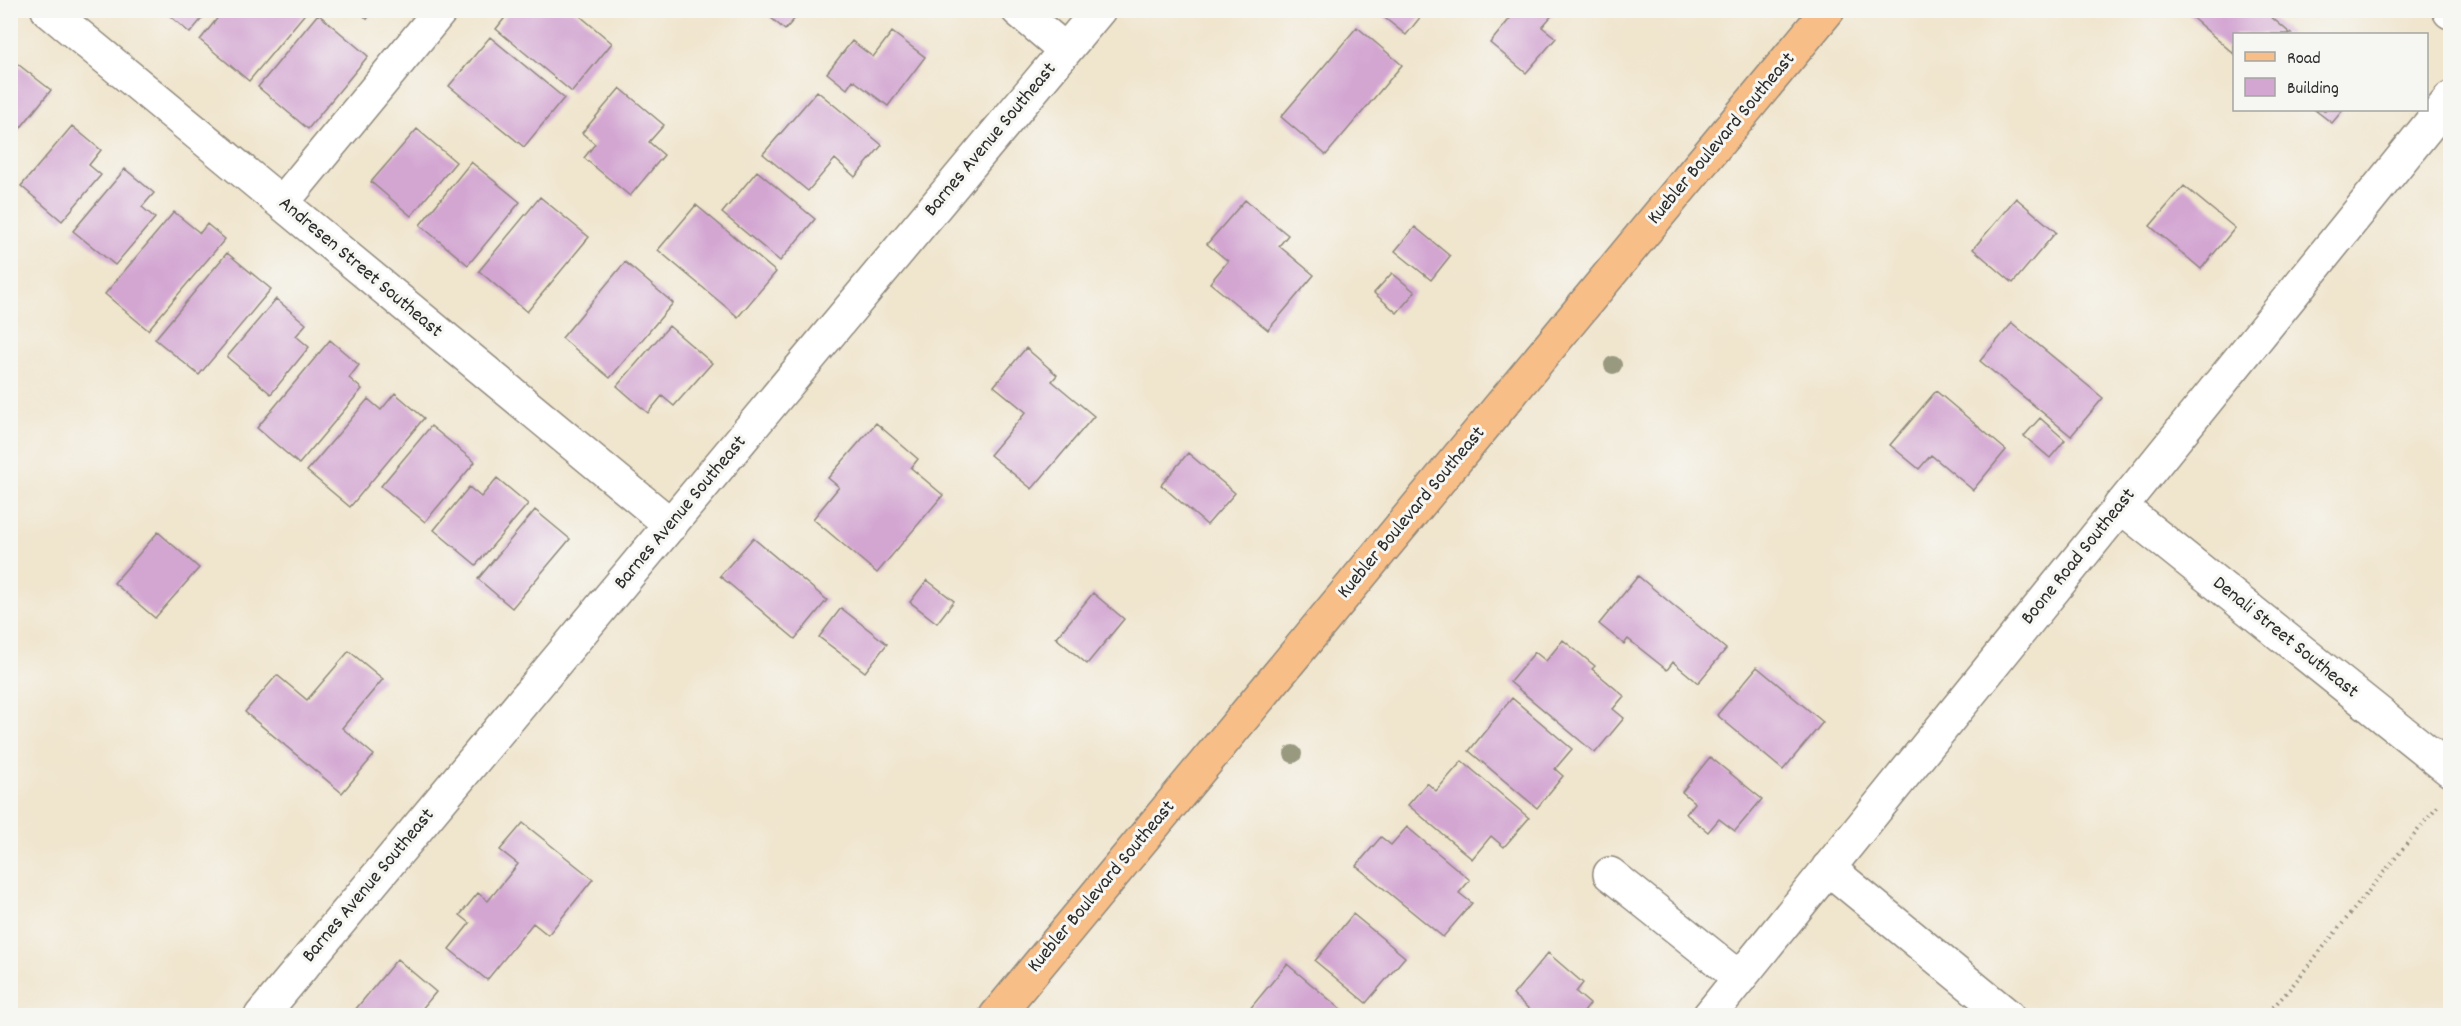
<svg xmlns="http://www.w3.org/2000/svg" width="2461" height="1026" font-family="Dekko,sans-serif">
<style>
.building{fill:#d3a6d2}
.lines{fill:none;stroke-linecap:round;stroke-linejoin:round}
.minor-casing{stroke:#8e887c;stroke-width:36}
.major-casing{stroke:#8e887c;stroke-width:36}
.path{stroke:#8e887c;stroke-width:4;stroke-dasharray:1.5 4.5;stroke-linecap:butt}
.minor{stroke:#fff;stroke-width:33}
.major{stroke:#f7be88;stroke-width:33}
.tree{fill:#999980}
.labels{text-anchor:middle;dominant-baseline:central;stroke-width:6;stroke-linejoin:round;paint-order:stroke}
.street-label{font-size:20px;fill:#2b2b2b;stroke:#f6f6f2}
</style>
<rect width="100%" height="100%" fill="#f6f6f2"/>
<filter id="ink" filterUnits="userSpaceOnUse"><feTurbulence type="fractalNoise" baseFrequency=".0167" numOctaves="2"/><feDisplacementMap in="SourceGraphic" scale="12" xChannelSelector="R" yChannelSelector="G"/><feConvolveMatrix kernelMatrix="1 2 1 2 8 2 1 2 1" color-interpolation-filters="sRGB"/></filter>
<filter id="wash" filterUnits="userSpaceOnUse"><feTurbulence type="fractalNoise" baseFrequency=".008" numOctaves="4" result="noise"/><feDisplacementMap in="SourceGraphic" scale="24" xChannelSelector="R" yChannelSelector="G"/><feGaussianBlur stdDeviation="1.35" result="paint"/><feColorMatrix in="noise" values="0 0 0 0 0 0 0 0 0 0 0 0 0 0 0 0 0 1.4 0 .05"/><feComposite in="paint" operator="in"/></filter>
<g filter="url(#wash)">
<rect width="100%" height="100%" fill="#f0e5cd"/>
<g id="blocks">
<path class="building" d="M163,10H209L190,33Z
M224,10H308L249,81L200,40Z
M358,10H374L367,19Z
M511,10H573L612,43L572,92L496,29Z
M762,10H802L785,30Z
M1375,10H1426L1406,35Z
M1517,10L1555,12L1542,27L1556,38L1526,73L1490,43Z
M2191,10H2263L2291,34H2234V54L2188,14Z
M318,14L368,56L308,129L258,87Z
M1357,27L1402,65L1326,155L1281,117Z
M892,32L925,57L888,106L853,80L847,89L827,73L852,41L873,57Z
M490,37L564,98L524,147L449,86Z
M10,58L51,90L10,141Z
M620,88L664,125L649,142L664,155L630,196L584,158L595,144L582,133Z
M817,91L882,145L855,177L835,159L808,191L763,154Z
M2315,110H2343L2332,123Z
M72,126L101,150L89,165L101,175L62,221L21,186Z
M417,129L456,162L411,216L371,182Z
M471,162L520,202L468,265L420,225Z
M125,169L154,193L142,207L155,218L115,265L73,231Z
M757,171L815,219L780,261L722,213Z
M2184,186L2235,228L2201,269L2150,226Z
M540,197L589,237L527,312L479,271Z
M2016,198L2056,232L2013,283L1973,249Z
M1245,200L1288,235L1279,246L1314,275L1268,330L1210,283L1228,261L1207,244Z
M696,205L776,272L738,317L658,250Z
M174,212L200,233L207,224L225,239L148,330L105,294Z
M1415,227L1450,256L1431,280L1395,251Z
M227,253L271,289L199,375L155,339Z
M625,262L673,303L610,378L562,338Z
M1392,273L1415,292L1397,313L1374,293Z
M276,299L306,324L296,336L309,347L271,394L227,357Z
M2012,323L2103,398L2071,436L1980,361Z
M669,326L712,363L674,406L662,396L648,413L617,386Z
M330,340L359,365L349,378L362,389L299,464L257,428Z
M1026,348L1057,375L1052,381L1094,416L1032,489L990,455L1026,412L994,386Z
M1936,391L2006,450L1973,490L1931,455L1919,469L1890,445Z
M395,393L424,418L350,507L307,471L368,399L381,410Z
M2040,418L2065,440L2050,458L2024,436Z
M876,423L918,459L911,468L943,495L877,573L813,519L839,487L828,478Z
M431,426L475,462L425,522L381,486Z
M1188,453L1235,493L1207,525L1161,485Z
M497,478L528,504L476,565L434,530L469,487L481,497Z
M535,510L570,539L512,608L478,579Z
M158,532L199,568L155,618L114,583Z
M753,538L827,600L795,639L720,576Z
M1638,576L1726,649L1698,683L1673,662L1667,670L1628,639L1624,644L1599,624Z
M927,580L954,601L937,623L910,602Z
M1093,593L1124,619L1087,664L1056,638Z
M841,608L887,644L865,672L819,637Z
M1563,640L1595,666L1592,669L1624,696L1613,709L1624,718L1595,753L1510,682L1535,652L1546,661Z
M349,651L383,679L342,728L374,755L342,793L245,712L277,675L307,700Z
M1757,667L1823,722L1783,770L1717,715Z
M1512,698L1572,749L1555,769L1563,776L1537,808L1469,751Z
M1710,757L1762,799L1735,831L1719,819L1708,832L1686,814L1695,803L1682,792Z
M1462,761L1529,818L1504,847L1491,836L1472,859L1408,805L1427,783L1436,791Z
M523,823L593,879L548,935L533,923L487,980L449,949L470,923L460,915L478,893L488,901L518,864L500,850Z
M1407,827L1470,880L1459,893L1472,903L1443,937L1356,866L1381,837L1391,845Z
M1353,914L1405,957L1366,1003L1315,961Z
M1548,953L1583,983L1576,992L1590,1004L1581,1016H1537L1513,995Z
M397,959L436,992L416,1016H350Z
M1287,964L1349,1016H1244Z"/>
</g>
</g>
<g filter="url(#ink)">
<use href="#blocks" fill-opacity="0" stroke="#8e887c" stroke-width="1.5"/>
<g class="lines">
<defs>
<path id="minor" d="M48,10L671,525
M1018,10L1065,50
M2449,10L2450,12
M282,203L441,10
M2120,506L2450,770
M1828,868L2008,1016
M1610,874L1740,978
M261,1016L1099,10
M1709,1016L2450,99"/>
<path id="major" d="M996,1016L1828,10"/>
</defs>
<use href="#minor" class="minor-casing"/>
<use href="#major" class="major-casing"/>
<path class="path" d="M2265,1016L2288,991L2439,804"/>
<use href="#minor" class="minor"/>
<use href="#major" class="major"/>
</g>
<g class="tree">
<circle cx="1613" cy="365" r="9"/>
<circle cx="1293" cy="754" r="9"/>
</g>
</g>
<g class="labels">
<g class="street-label">
<text transform="translate(1722 139) rotate(-50)">Kuebler Boulevard Southeast</text>
<text transform="translate(991 140) rotate(-50)">Barnes Avenue Southeast</text>
<text transform="translate(360 268) rotate(40)">Andresen Street Southeast</text>
<text transform="translate(681 513) rotate(-50)">Barnes Avenue Southeast</text>
<text transform="translate(1412 513) rotate(-50)">Kuebler Boulevard Southeast</text>
<text transform="translate(2079 557) rotate(-51)">Boone Road Southeast</text>
<text transform="translate(2285 638) rotate(39)">Denali Street Southeast</text>
<text transform="translate(369 886) rotate(-50)">Barnes Avenue Southeast</text>
<text transform="translate(1102 887) rotate(-50)">Kuebler Boulevard Southeast</text>
</g>
</g>
<rect width="2461" height="1026" fill="none" stroke="#f6f6f2" stroke-width="36"/>
<rect x="2233" y="33" width="195" height="78" fill="#f6f6f2" stroke="#a5a5a2" stroke-width="1.5"/>
<rect x="2245" y="52" width="30" height="9" fill="#f7be88" stroke="#a5a5a2" stroke-width="1.5"/>
<text x="2287" y="63" font-size="18" fill="#2b2b2b">Road</text>
<rect x="2245" y="78" width="30" height="18" fill="#d3a6d2" stroke="#a5a5a2" stroke-width="1.5"/>
<text x="2287" y="93" font-size="18" fill="#2b2b2b">Building</text>
</svg>
